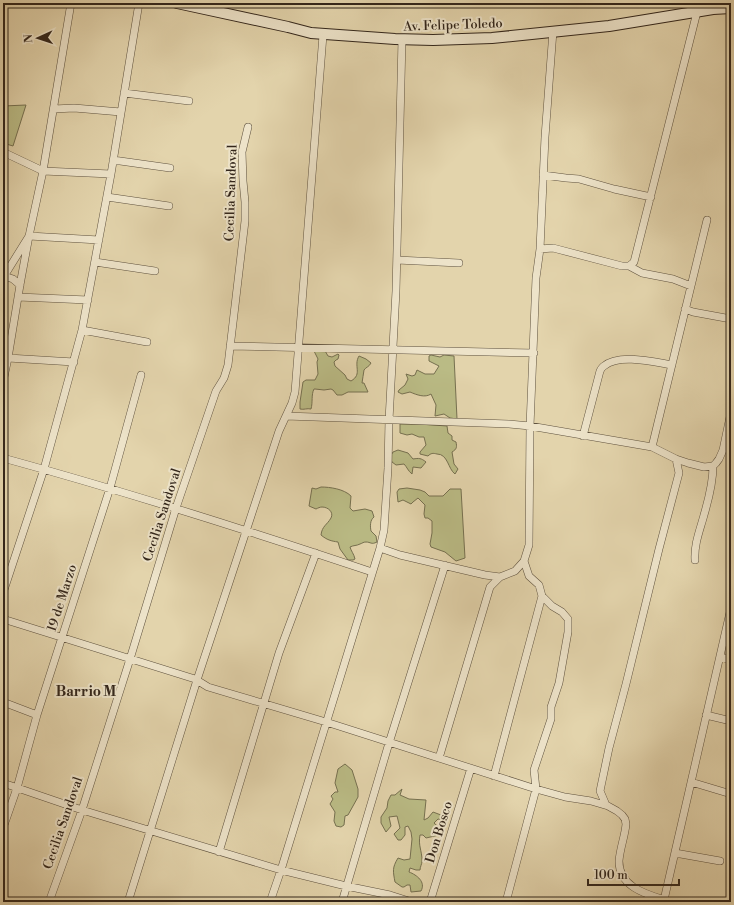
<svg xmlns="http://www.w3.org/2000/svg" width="734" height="905" font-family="'Libre Bodoni',serif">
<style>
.green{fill:#babb85;stroke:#767050}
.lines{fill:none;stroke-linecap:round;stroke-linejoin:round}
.minor-casing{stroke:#5f523f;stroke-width:8}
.secondary-casing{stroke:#33261b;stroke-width:12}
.minor{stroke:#ede3c9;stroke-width:7}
.secondary{stroke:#ede3c9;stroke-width:10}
.labels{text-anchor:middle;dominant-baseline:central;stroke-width:4;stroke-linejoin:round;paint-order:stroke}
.street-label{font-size:13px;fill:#33261b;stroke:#ede3c9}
.neighbourhood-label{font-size:14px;font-weight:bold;fill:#33261b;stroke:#ede3c9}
</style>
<rect width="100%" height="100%" fill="#e3d4ac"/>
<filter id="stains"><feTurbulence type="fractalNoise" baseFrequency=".005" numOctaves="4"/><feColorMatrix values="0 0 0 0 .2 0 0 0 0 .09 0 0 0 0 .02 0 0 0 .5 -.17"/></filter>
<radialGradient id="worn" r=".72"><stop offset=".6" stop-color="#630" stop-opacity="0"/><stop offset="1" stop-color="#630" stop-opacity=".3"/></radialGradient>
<path class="green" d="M26,105L13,146L3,143V106Z
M324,349L328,356L332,357L338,354L339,355L338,359L336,360L334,362L335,366L345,375L347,379L351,381C363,374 353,366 359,356L366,359L371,363C369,367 366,367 364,370C363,374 363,379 362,383H364L368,392H348L342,395H337L333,390L331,389L324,390L315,389H314C311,395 313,402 311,409C307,408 304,410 300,409V402L303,382L306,380H315L318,374L317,362L318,359L314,351Z
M431,355L440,357L444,355L454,356L457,419L450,418L444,414L435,416L436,405L431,394C425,398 417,395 410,392L402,394L398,392L399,390L405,385L408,379L406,374L412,376L415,375L417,370L425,374H434L439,366L429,361V356Z
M400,424H420L447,426L448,433L452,436V440L456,442C457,447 457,449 452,452L454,464L458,469L455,474C448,469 448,454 437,454C433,453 431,453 428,456L420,454V452L426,445L424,437H419L412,434L407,435L400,433Z
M398,450L408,453L413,459C419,458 421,458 426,462L421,468L413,467L412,474C408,471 407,467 404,464L396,465L392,462L390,457L393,452Z
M321,487C330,487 344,489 351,496L350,508L353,511L365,509L372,511L374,517C370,520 370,526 371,531L376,536L377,542C371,545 371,542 366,542C363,542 363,543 360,544C356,546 354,545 350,547C351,551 354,554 355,559L353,560H348L340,549L338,542C331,541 327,540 321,535C322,526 327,525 331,518C334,512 328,507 322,507C320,507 318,508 316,509L309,506L312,488L316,489Z
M407,488L420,490L425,492L429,496H443L450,489H461L465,558L456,561L445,552L431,547L430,544L432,533V521L428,518H425L424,514L425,505L418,498L413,502L411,504L403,500L398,502L397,492L399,489Z
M345,764L352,770L358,789V797L348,815L345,816L344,825L341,827L336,826L334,821L335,812L330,804L333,799L331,796L335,792H338L335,783L338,769Z
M402,789L400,795L409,799L426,800L424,820L428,818L433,812L441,815L443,820L438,819L434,823L444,832L439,835L426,838L423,835H420C418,846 422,850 422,861C422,864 420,867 420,870H416L410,868L409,872C417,875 426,882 421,891L411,892L410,885H407L404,887H402L395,882C393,871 392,868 398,858L404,860L410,859L412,839L411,832L408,826L405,827V835L401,840H398L394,834L400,828L397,816L389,817L391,826L386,832L381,823V817L387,808L388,801L391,795H395Z"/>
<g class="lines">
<defs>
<path id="minor" d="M124,93L189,101
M54,109L74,108L121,112
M3,152L43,171L111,174
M113,160L170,168
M543,175L566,178L579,179L614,189L651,197
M107,197L169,206
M540,249L553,248L622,266H629L634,262L697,12
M397,260L459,263
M95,262L155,271
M629,266L642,273L673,279L691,286
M4,276L13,279L20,285
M3,278L29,236L99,240
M18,297L88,300
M685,309L693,312L731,319
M82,330L147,342
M230,346L534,353
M8,358L74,362
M3,382L8,358L20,285L29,236L43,171L71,3
M286,416L509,424L530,426L652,447L676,459L688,463L704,467L713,466L716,463L719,459L723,450L731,412
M583,436L600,371C601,369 602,367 604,366C619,353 654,362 672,365
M652,447L707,220
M3,458C127,492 250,531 372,572
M380,548L384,530L388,468L389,420L396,291L402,39
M695,560C694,544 700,530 704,515C709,498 713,483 713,466
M3,593L44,469L82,330L111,174L139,3
M3,619L195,679L208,687L326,722L536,789L565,797L591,801L608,806L617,811L622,815L625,819L626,824C625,836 620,848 619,861C619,889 650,895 671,902
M720,657L731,660
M3,702L37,715
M706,715L731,721
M439,758L490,587L500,577
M494,776L542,596
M691,782L731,794
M3,783L82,810L281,870L346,886L390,895L412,902
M606,805L600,791L609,748L626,684L659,549L679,473L676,459
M3,828L17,788L37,715L110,488L141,375
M219,852L279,653L316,553
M675,853L720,861
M664,900L731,608
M49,902L82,810L130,659L176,508L216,391L224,378L228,365L245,221V202L243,181L242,152L248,127
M128,902L197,680L279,431L292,403L295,392L323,35
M270,902L281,870L380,548L400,555L485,575L500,577L515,571L524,561L529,545L530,426L536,278L540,249L545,137L553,31
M342,902L389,743L445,565
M430,902L471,768
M506,902L536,789L534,770L551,719V707L559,683L568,632V619L562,612L552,606L542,596L539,585L529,576L524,561"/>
<path id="secondary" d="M177,3L288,27L311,33L395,39L433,40L492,38L609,26L713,9L731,8"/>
</defs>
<use href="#minor" class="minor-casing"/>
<use href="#secondary" class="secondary-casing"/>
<use href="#minor" class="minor"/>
<use href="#secondary" class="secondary"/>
</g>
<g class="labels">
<g class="street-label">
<text transform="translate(453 25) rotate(-2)">Av. Felipe Toledo</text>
<text transform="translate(231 193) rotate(-88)">Cecilia Sandoval</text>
<text transform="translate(162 515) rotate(-72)">Cecilia Sandoval</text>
<text transform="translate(62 598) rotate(-72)">19 de Marzo</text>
<text transform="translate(63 823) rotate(-71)">Cecilia Sandoval</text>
<text transform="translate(439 832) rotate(-73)">Don Bosco</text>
</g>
<g class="neighbourhood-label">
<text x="86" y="692">Barrio M</text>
</g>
</g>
<rect width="734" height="905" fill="none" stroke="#e3d4ac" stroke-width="16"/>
<rect x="4" y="4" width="726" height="897" fill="none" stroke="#33261b" stroke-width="2"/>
<rect x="8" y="8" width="718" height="889" fill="none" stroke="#33261b"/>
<g transform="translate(38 38) rotate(267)" stroke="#ede3c9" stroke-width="3" paint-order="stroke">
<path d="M0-3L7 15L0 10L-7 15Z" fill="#33261b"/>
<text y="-6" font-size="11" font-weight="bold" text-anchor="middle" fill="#33261b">N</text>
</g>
<path d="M588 879v6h91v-6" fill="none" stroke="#33261b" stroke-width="2"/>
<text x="594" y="879" font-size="12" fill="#33261b" stroke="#ede3c9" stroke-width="3" paint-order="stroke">100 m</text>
<rect width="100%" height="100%" filter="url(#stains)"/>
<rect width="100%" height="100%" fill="url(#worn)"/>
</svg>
